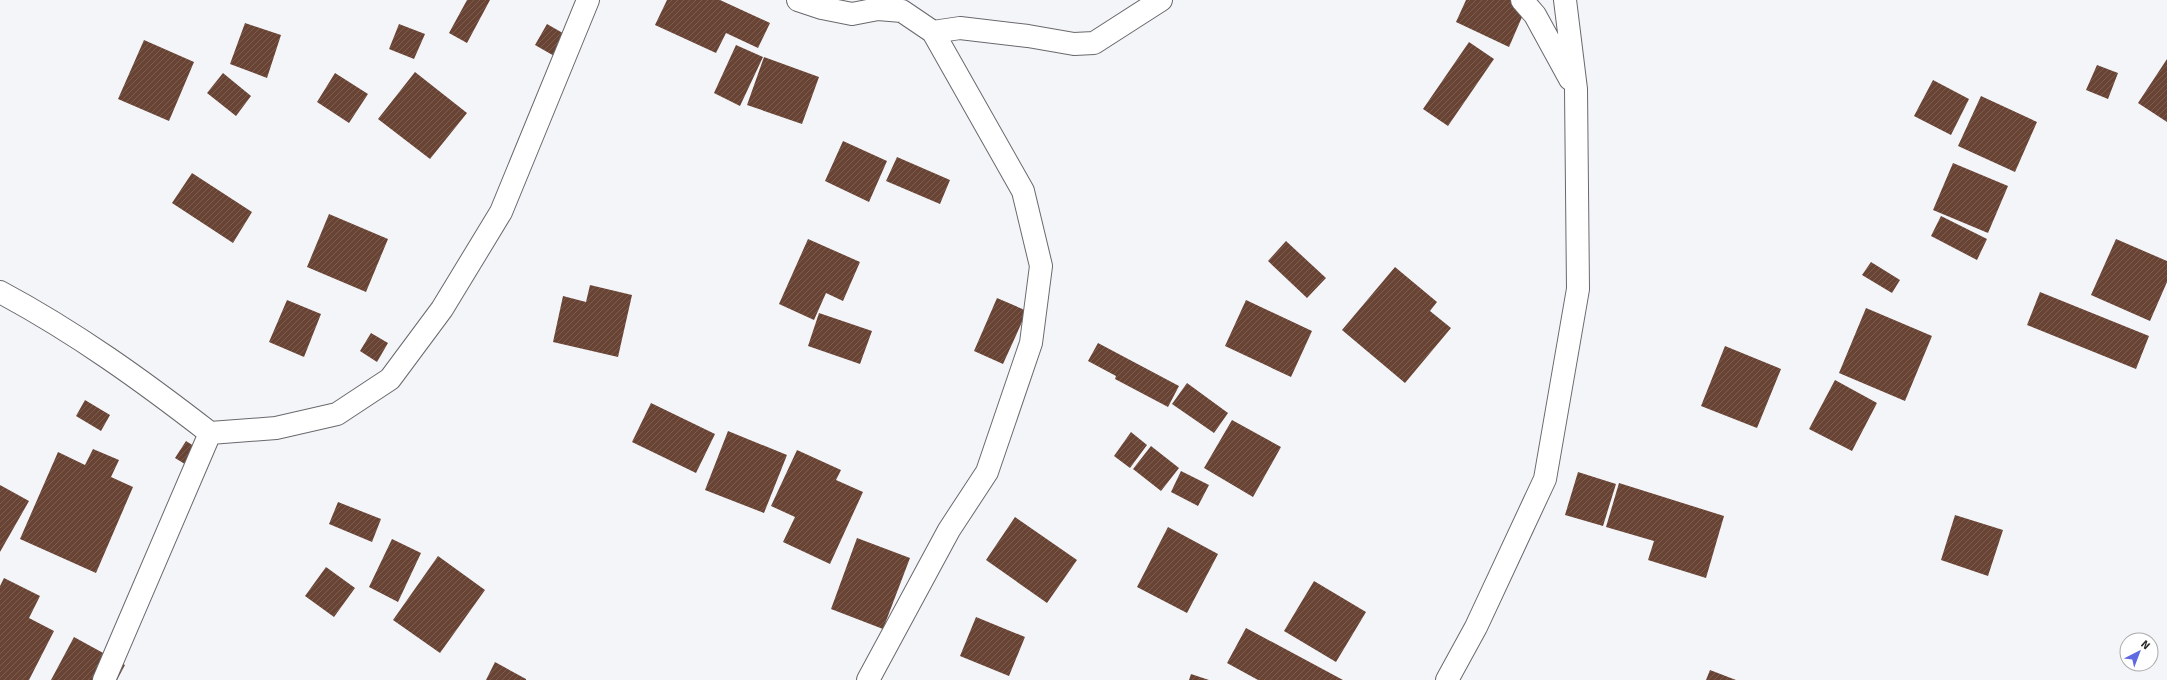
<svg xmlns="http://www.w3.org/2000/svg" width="2167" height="680" font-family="Signika,sans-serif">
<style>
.building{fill:url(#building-hatch)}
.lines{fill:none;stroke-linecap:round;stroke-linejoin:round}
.street-casing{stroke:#69696d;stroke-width:24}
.street{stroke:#fff;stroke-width:22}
</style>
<defs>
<pattern id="building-hatch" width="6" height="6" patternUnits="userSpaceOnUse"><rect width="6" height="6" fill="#694435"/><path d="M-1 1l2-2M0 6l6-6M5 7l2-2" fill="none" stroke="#7a5d51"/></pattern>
</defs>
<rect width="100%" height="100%" fill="#f4f5f9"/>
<path class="building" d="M467,0H490L467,43L449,33Z
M667,0H720L770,23L758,48L726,33L716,53L655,25Z
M1466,0H1521L1528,3L1509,47L1456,22Z
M245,23L281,35L267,78L230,64Z
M399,24L425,34L414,59L389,49Z
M547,24L568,36L556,57L535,45Z
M144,40L194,62L169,121L118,99Z
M1469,42L1494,59L1448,126L1423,109Z
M736,45L763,57L740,106L714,93Z
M764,57L819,77L802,124L747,105Z
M2167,59V122L2138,103Z
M2097,65L2118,73L2108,99L2086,90Z
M415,72L467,113L430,159L378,119Z
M223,73L251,96L236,116L207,93Z
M335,73L368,94L349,123L317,102Z
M1933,80L1969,99L1951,135L1914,116Z
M1981,96L2037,122L2015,172L1958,146Z
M843,141L887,161L869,202L825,181Z
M897,157L950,180L940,204L886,181Z
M1953,163L2008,186L1988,233L1933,210Z
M192,173L252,212L233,243L172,203Z
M329,214L388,239L366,292L307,267Z
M1941,216L1987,239L1977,260L1931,236Z
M808,239L860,262L843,301L826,293L814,320L779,304Z
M2116,239L2167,261V282L2150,321L2091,295Z
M1286,241L1326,278L1307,298L1268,261Z
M1871,262L1900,280L1892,293L1862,275Z
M1395,267L1437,302L1430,311L1451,328L1405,383L1342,330Z
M590,285L632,295L618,357L553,342L563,296L586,302Z
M2040,292L2149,336L2136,369L2027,325Z
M997,298L1027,311L1003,364L974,351Z
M287,300L321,314L304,357L269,342Z
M1246,300L1312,331L1291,377L1225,346Z
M1866,308L1932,336L1905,401L1839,373Z
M819,313L872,331L860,364L808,346Z
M371,333L388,343L377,362L360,351Z
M1098,343L1179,386L1168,407L1115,379L1116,376L1088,361Z
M1725,346L1781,369L1757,428L1701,406Z
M1835,380L1877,403L1852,451L1809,429Z
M1187,383L1228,413L1214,433L1172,404Z
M85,400L110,415L101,431L76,416Z
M651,403L715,434L696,473L632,442Z
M1232,420L1281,447L1253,497L1204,468Z
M728,431L787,455L764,513L705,490Z
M1131,432L1147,445L1130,468L1114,456Z
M186,441L205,453L193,469L175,458Z
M1151,446L1179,468L1161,491L1133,469Z
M93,449L119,460L111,477L133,487L96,573L20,539L58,452L85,465Z
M797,450L841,470L836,480L863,492L830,564L783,542L795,517L771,506Z
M1181,471L1209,485L1198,506L1171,492Z
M1578,472L1616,484L1603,526L1565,515Z
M1619,483L1724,516L1706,578L1648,560L1654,541L1606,527Z
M0,485L29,501L0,552Z
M338,502L381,519L372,542L329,524Z
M1955,515L2003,530L1988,576L1941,560Z
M1015,517L1077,560L1047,603L986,560Z
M1168,527L1218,554L1187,613L1137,587Z
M857,538L910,558L883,629L831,609Z
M392,539L421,553L398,602L369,587Z
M438,556L485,590L440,653L393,620Z
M326,567L355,588L334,617L305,596Z
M4,578L40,596L29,618L54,631L29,680H0V586Z
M1314,581L1366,612L1336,662L1284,631Z
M976,617L1025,637L1009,676L960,656Z
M1246,628L1343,680H1258L1227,663Z
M74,637L125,665L117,680H51Z
M495,662L526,679V680H486Z
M1710,670L1736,680H1706Z
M1191,674L1209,680H1189Z"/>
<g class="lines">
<defs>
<path id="street" d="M798,0L822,8L852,14L878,9L902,11L933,32L1023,191L1041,266L1031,343L987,472L949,530L868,680
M1522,0L1535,15L1570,79
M933,32L960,28L1028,36L1074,44L1094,43L1161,0
M0,292C75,332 143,381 210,433L276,428L337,414L390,379L442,309L501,212L588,0
M104,680L210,433
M1447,680L1476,627L1545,479L1578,289L1576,89L1565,0"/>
</defs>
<use href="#street" class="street-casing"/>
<use href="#street" class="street"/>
</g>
<g transform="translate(2139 652) rotate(42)"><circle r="19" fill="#ffffff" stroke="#ababac"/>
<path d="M0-3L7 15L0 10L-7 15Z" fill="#5f69e1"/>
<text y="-6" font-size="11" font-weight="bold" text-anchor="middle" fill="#2e2e30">N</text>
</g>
</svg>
